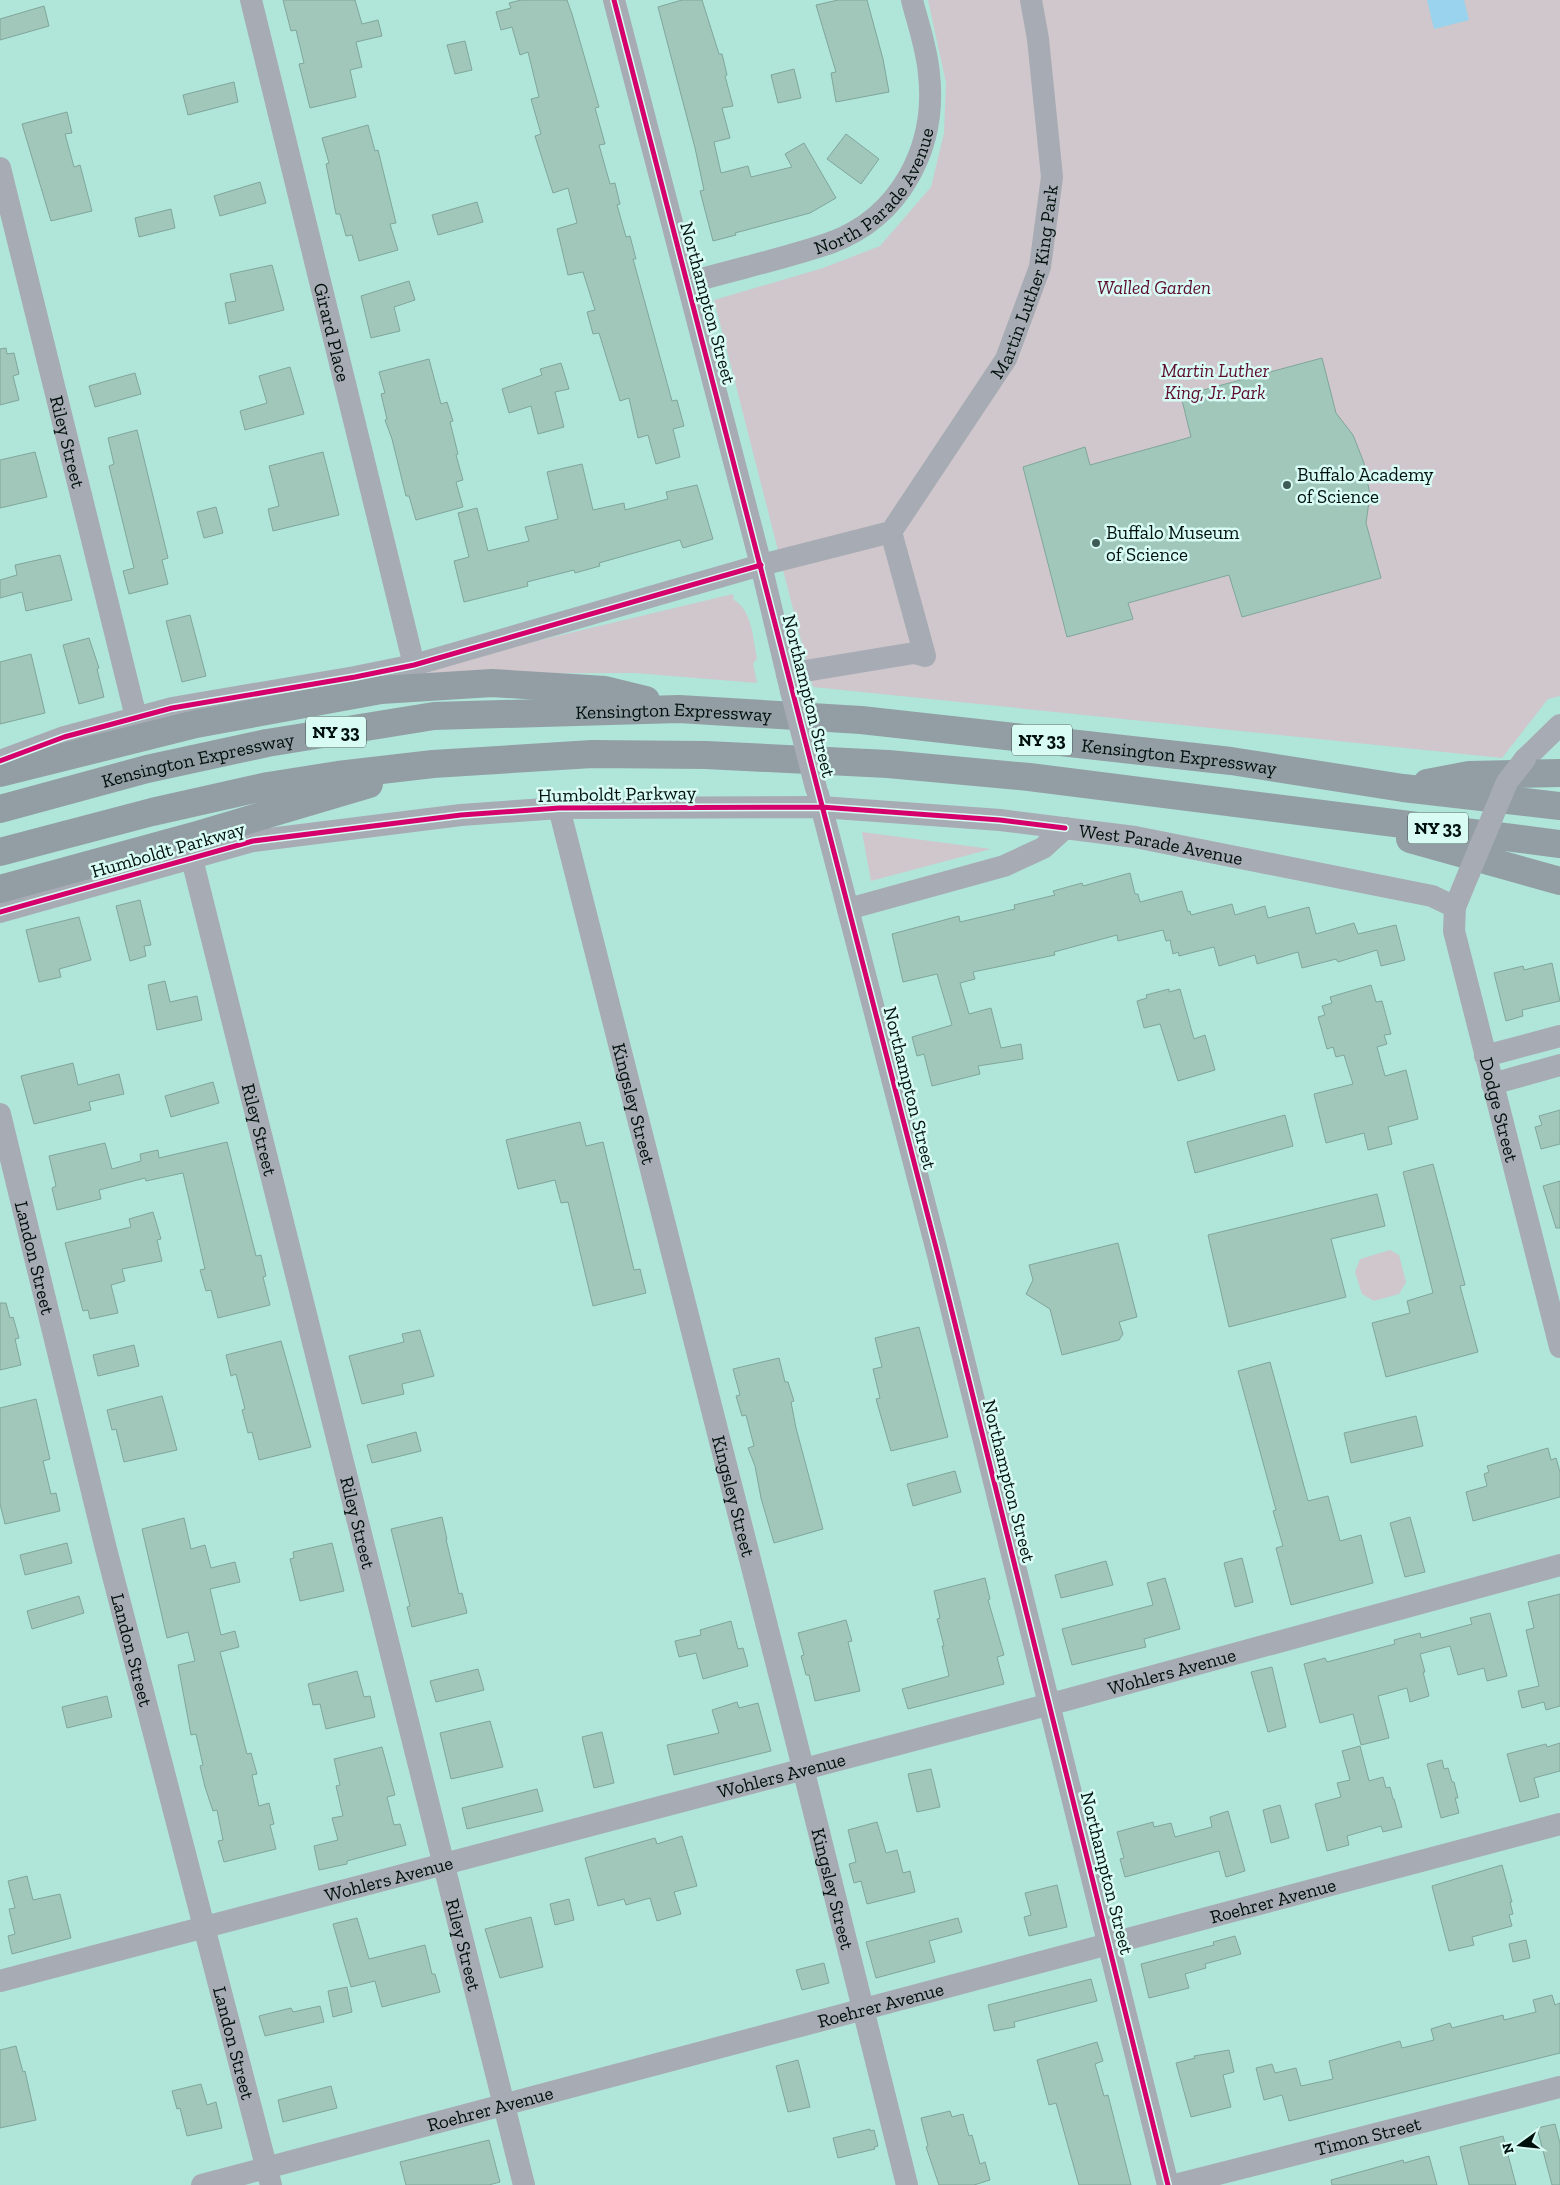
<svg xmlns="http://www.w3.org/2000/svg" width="1560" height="2185" font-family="'Zilla Slab',serif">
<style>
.green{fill:#cfc7cc}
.water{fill:#99d3ed}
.building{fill:#a1c7bb;stroke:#80a69a}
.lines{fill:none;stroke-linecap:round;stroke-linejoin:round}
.street{stroke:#a7abb3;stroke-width:22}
.highway{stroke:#929ea4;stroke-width:28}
.street-bridge{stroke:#a7abb3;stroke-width:22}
.cycleway-casing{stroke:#d8fbf3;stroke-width:8}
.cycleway{stroke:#d6006c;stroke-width:5}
.poi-dot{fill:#3e5b54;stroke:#d8fbf3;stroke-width:2}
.labels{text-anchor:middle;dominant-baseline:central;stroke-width:5;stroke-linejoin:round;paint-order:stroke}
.shield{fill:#d8fbf3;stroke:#415651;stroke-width:1}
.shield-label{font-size:18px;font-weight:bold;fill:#00100c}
.street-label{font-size:19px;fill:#00100c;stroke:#d8fbf3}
.park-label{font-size:19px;font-style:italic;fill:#5c0a30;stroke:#d8fbf3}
.poi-label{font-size:19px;fill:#00100c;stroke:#d8fbf3;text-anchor:start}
</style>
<rect width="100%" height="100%" fill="#b0e5da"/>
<path class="green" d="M928,0H1560V696L1548,699L1502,758L813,687L714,300L823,268L880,246L931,187L944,133L946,83Z
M733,594L734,600C752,610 753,639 757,658L753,664L757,683L635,673L398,674Z
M862,832L991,849L871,881Z
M1390,1250L1399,1255L1406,1282L1399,1294L1374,1301L1362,1294L1355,1272L1360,1259Z"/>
<path class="water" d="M1427,0H1464L1469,20L1434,29Z"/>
<path class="building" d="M283,0H355L362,24L378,20L382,36L356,42L362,67L350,70L356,97L310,108L299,64L304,63L296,30L291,31Z
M521,0H567L572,14L599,107L595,108L605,144L599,145L610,184L615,183L620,204L617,205L626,237L630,236L636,259H633L672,401L677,400L684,426L673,429L680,457L656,464L648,435L638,438L629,398L620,401L599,333L593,334L587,312L595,310L583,272L568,275L557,229L577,223L568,188L553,193L535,136L541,134L531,99L539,97L528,52L520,55L512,27L501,30L496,12L511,8L509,3Z
M682,0H702L719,54H722L727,75L725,76L733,106L722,108L730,138L714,142L721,173L748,166L751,177L792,167L785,154L804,143L836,198L810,213L735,233L736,235L713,241L700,191L704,190L695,148L658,7Z
M838,0H867L883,59L889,92L836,102L831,73L836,72L816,5Z
M44,6L49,26L0,40V19Z
M465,41L472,70L455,74L447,45Z
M794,69L801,98L778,103L771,75Z
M234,82L238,102L188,115L183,95Z
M67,112L72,133L65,134L74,167L80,165L92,211L51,221L22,124Z
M368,125L375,151L378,150L396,223L390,224L398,250L359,261L352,235L346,236L340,214H336L326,164L329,163L322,138Z
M846,134L879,159L861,184L827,159Z
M260,182L266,203L220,216L214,196Z
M477,202L483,222L438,235L432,215Z
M171,209L175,228L139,237L135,218Z
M272,265L284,310L229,324L225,303L236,301L230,274Z
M409,281L415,300L394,307L400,331L371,338L361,296Z
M6,348L7,354L14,353L19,374L13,376L19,400L0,405V349Z
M1322,358L1336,413L1353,435L1364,463L1370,495L1366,523L1381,578L1242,617L1229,575L1128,603L1133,619L1067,637L1023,467L1085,447L1090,465L1191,437L1181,396Z
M429,359L441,404L447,402L453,421L450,422L458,454L456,455L463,480L456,482L463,507L416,520L409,496H406L392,439L385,420L387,419L381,394L385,393L379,372Z
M561,363L569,389L555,392L564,427L538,434L531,406L509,413L502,389L542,375L540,369Z
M290,367L304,414L245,430L240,411L267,403L259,376Z
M135,373L141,394L95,407L89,386Z
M137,430L168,558L162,560L168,584L129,594L123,571L134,568L109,466L114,464L108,438Z
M35,452L47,497L0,508V460Z
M323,452L339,515L273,531L268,509L279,506L269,466Z
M582,464L593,510L624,503L625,510L668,499L666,492L697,485L713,539L683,548L680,540L599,563L600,566L575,573L574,570L527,582L528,586L464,602L454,561L469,557L458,513L477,508L488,551L529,541L525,527L558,519L547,472Z
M216,507L223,533L204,538L197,512Z
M60,555L72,600L26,611L22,592L0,598V580L17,575L15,565Z
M190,615L206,676L182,682L166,621Z
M89,638L99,668L97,669L104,697L79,704L63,645Z
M31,654L45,713L0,724V662Z
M1130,873L1135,894H1138L1140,902L1182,891L1188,912L1190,911L1191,915L1232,904L1235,915L1265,906L1268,918L1309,907L1316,934L1354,923L1358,934L1396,925L1405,960L1381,966L1377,950L1338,962L1336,959L1302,968L1298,952L1257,964L1255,955L1219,966L1214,947L1179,956L1178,952L1173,954L1170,940L1166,941L1163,930L1118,941L1117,935L1054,952L1055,955L973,972L975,979L960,983L969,1014L991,1008L1001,1048L1021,1044L1023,1059L978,1066L980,1074L932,1086L924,1054L917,1056L912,1037L952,1025L937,974L903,982L892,934L959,916L960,922L1015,909L1014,905L1055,895L1053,891L1082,883L1083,886Z
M140,900L151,945L144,946L146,956L130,961L116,906Z
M79,917L91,960L59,969L61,977L39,982L26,930Z
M1552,963L1560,1001L1522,1010L1523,1016L1506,1021L1494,973L1523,966L1524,970Z
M165,981L170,1002L197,996L202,1020L157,1030L148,985Z
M1371,985L1376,1002L1382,1001L1391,1034L1384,1035L1387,1044L1377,1047L1385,1076L1406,1070L1418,1119L1388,1127L1392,1144L1368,1150L1364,1133L1326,1143L1314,1094L1353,1084L1344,1055L1336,1057L1333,1047L1327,1049L1318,1017L1325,1015L1322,1006L1332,1003L1330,997Z
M1169,989V992L1180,989L1194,1039L1205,1035L1215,1070L1178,1081L1160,1024L1144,1028L1137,1001L1147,998L1146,995Z
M73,1063L78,1085L119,1074L124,1094L89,1102L91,1110L34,1124L21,1076Z
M213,1082L219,1103L171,1117L165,1096Z
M1560,1110V1144L1541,1149L1535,1127L1542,1125L1539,1116Z
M1285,1115L1293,1146L1195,1173L1187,1142Z
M580,1122L586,1146L603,1142L634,1270L640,1269L646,1293L593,1306L568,1202L561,1203L555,1180L518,1189L506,1140Z
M227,1142L256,1256L261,1255L266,1276L263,1277L270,1305L218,1318L211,1290L206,1291L200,1270L205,1269L183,1173L146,1181L145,1178L99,1190L101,1199L57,1210L52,1188L56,1186L49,1156L105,1143L112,1169L141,1161L140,1154L158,1150L159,1158Z
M1433,1164L1465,1285L1460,1286L1478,1352L1386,1377L1372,1323L1410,1313L1407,1301L1433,1293L1403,1172Z
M1560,1181V1228H1556L1543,1186Z
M1377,1194L1385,1226L1331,1239L1346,1297L1229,1327L1208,1235Z
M153,1212L161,1239L157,1240L162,1261L122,1269L125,1281L111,1285L118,1313L90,1319L88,1310L83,1311L65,1243L131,1227L129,1219Z
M1118,1243L1137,1317L1119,1322L1123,1334L1119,1340L1062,1355L1050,1309L1026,1294L1033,1280L1029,1265Z
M0,1303H6L10,1318L13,1317L19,1338L15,1339L21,1365L0,1370Z
M919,1327L948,1437L891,1451L876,1399L880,1398L873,1369L882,1367L875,1338Z
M420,1330L434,1376L402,1384L404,1394L362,1404L349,1356L404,1342L402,1334Z
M281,1341L311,1447L259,1460L252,1432L248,1433L242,1410L245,1409L236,1374L231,1376L226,1355Z
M134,1345L139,1366L98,1376L93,1355Z
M779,1358L785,1382H788L794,1401L791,1402L796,1428L823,1529L774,1543L761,1498L755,1466L748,1448L754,1446L746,1415L742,1416L736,1396L740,1395L733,1369Z
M1270,1362L1308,1501L1328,1496L1340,1541L1361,1535L1373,1583L1291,1605L1276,1548L1283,1546L1273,1511L1276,1510L1238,1371Z
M162,1396L177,1450L124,1462L116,1429L112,1430L107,1410Z
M36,1399L50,1459L43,1461L51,1494L56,1493L60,1511L5,1524L0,1504V1408Z
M1416,1416L1423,1446L1351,1463L1344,1433Z
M416,1432L421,1451L372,1463L367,1445Z
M1548,1448L1551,1460L1556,1458L1560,1472V1497L1473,1521L1466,1492L1487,1486L1484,1474L1489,1472L1487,1466Z
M955,1471L961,1492L913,1506L907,1484Z
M442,1517L447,1539H446L459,1594L462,1593L467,1613L412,1627L407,1607L410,1606L391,1529Z
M1410,1517L1425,1572L1405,1577L1390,1523Z
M184,1518L191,1549L205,1545L211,1568L235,1562L240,1582L210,1589L221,1635L235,1631L239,1647L220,1652L247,1754L251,1753L257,1774L252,1775L259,1806L269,1803L274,1824L270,1825L276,1849L224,1862L218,1841L223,1840L217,1810L213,1811L205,1787L200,1766L203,1765L196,1734L191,1735L178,1665L195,1661L188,1632L167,1638L142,1529Z
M67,1543L72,1563L25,1575L20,1555Z
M332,1543L344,1591L300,1601L290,1559L294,1558L293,1552Z
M1242,1558L1253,1602L1235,1607L1224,1563Z
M1106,1561L1113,1585L1061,1598L1055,1575Z
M985,1578L990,1599L988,1600L1004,1655L997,1657L1004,1684L908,1709L902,1689L949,1676L942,1646H944L937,1619L940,1618L934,1591Z
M1165,1578L1180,1629L1144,1639L1146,1647L1072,1665L1062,1629L1153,1605L1147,1583Z
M1560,1594V1706L1546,1710L1544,1702L1522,1708L1518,1691L1539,1686L1526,1630L1534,1628L1528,1602Z
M79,1596L84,1613L32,1629L27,1611Z
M1490,1613L1507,1676L1487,1681L1484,1668L1458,1675L1450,1646L1420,1654L1425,1672H1423L1429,1696L1410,1702L1407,1688L1378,1696L1389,1738L1361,1745L1353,1714L1320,1723L1304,1664L1325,1658L1327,1662L1395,1644L1394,1640L1420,1633L1421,1638L1472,1624L1470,1618Z
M846,1620L852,1641L848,1642L860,1691L815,1701L809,1675H806L801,1656L804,1655L798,1633Z
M731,1621L738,1649L743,1648L748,1666L703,1679L696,1653L679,1657L675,1641L701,1635L700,1630Z
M1272,1667L1286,1727L1268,1732L1251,1672Z
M478,1669L484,1690L436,1702L430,1681Z
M357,1671L364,1697L370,1696L375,1717L326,1729L320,1704L313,1705L308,1684Z
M107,1696L112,1717L67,1728L62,1707Z
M737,1702L739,1708L758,1703L771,1751L674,1775L667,1745L719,1733L712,1710Z
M490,1721L503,1767L451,1779L440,1733Z
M602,1732L614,1783L594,1788L582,1737Z
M1560,1743V1771L1534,1778L1539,1797L1520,1802L1507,1754L1546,1744L1547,1747Z
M1360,1746L1369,1781L1383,1777L1386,1788L1390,1787L1393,1799H1394L1402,1827L1383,1832L1381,1826L1347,1836L1349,1845L1327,1851L1315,1804L1341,1797L1337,1783L1350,1780L1342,1751Z
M382,1747L395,1795L387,1797L394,1825L400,1824L406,1845L347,1861V1864L319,1870L314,1846L338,1840L332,1818L343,1816L336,1786L340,1785L334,1759Z
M1442,1760L1444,1769L1448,1768L1452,1782H1454L1458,1798H1455L1459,1813L1441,1818L1427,1764Z
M931,1769L940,1807L917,1812L908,1774Z
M537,1789L543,1811L467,1829L462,1808Z
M1280,1805L1289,1838L1271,1843L1263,1810Z
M1228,1811L1245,1871L1226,1877L1219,1851L1125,1877L1120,1859L1124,1858L1117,1832L1153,1822L1154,1827L1171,1823L1175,1837L1212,1827L1210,1817Z
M877,1822L886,1853L897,1850L903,1873L910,1871L915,1892L867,1904L861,1881L854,1883L849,1864L856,1862L848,1830Z
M682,1836L697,1886L674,1892L681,1914L657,1921L650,1898L626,1905L624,1899L598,1906L585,1858L655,1838L657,1844Z
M1502,1865L1512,1902H1510L1513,1914L1509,1915L1512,1926L1472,1937L1474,1945L1449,1951L1432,1886Z
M27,1876L33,1900L60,1894L71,1938L12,1954L8,1936L15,1934L9,1909L15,1908L8,1881Z
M1057,1885L1067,1927L1029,1936L1024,1917L1031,1915L1025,1893Z
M569,1899L574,1920L555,1925L550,1904Z
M531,1917L543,1967L500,1978L485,1929Z
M357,1918L369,1959L425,1945L432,1974H435L440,1992L382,2007L375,1981L351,1987L333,1924Z
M958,1918L962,1932L929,1941L935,1962L876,1978L866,1942Z
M1235,1936L1241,1954L1205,1964L1206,1968L1185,1974L1189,1988L1149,1998L1141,1964L1214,1945L1213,1942Z
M1526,1940L1530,1958L1513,1962L1509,1944Z
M824,1963L829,1983L802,1990L796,1970Z
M1091,1979L1097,2001L1014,2022L1015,2027L994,2031L988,2005Z
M347,1987L352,2012L333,2017L328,1991Z
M1552,1995L1555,2005L1560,2003V2053L1289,2121L1282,2095L1264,2100L1256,2068L1272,2064L1275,2073L1296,2068L1301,2086L1333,2079L1329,2061L1400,2041L1402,2048L1434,2040L1431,2029L1450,2023L1452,2028L1503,2015L1504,2020L1536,2012L1533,2000Z
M320,2006L324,2022L265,2036L259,2016L291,2008L293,2012Z
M1097,2042L1103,2061L1095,2064L1104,2096L1108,2095L1131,2185H1079L1056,2103L1049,2105L1037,2060Z
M16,2046L23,2072L25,2071L36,2120L0,2128V2050Z
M1229,2050L1234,2072L1223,2075L1231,2107L1191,2117L1176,2063L1195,2058L1194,2056Z
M798,2060L810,2107L788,2112L776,2066Z
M201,2084L207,2105L216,2102L222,2128L187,2136L180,2108L177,2109L172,2091Z
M331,2086L337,2108L283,2122L278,2100Z
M950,2111L952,2117L963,2114L969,2136L972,2135L980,2164L985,2162L990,2180L974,2185H939L926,2147L928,2146L921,2118Z
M1555,2124L1560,2143V2185H1552L1537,2128Z
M870,2129V2131L874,2130L878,2146L874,2147L875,2149L838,2158L833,2138Z
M1503,2136L1516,2185H1469L1460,2147Z
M489,2140L500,2182L489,2185H406L400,2162Z
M1429,2156L1437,2185H1332L1331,2180L1403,2160L1404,2163Z"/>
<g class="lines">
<g class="street">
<path id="s1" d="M251,0L414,665"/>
<path d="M614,0L761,565L791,691"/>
<path id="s2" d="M0,168L136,717"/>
<path id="s3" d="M688,283C735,269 784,259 830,243C901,217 937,147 929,74C927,49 918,24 912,0"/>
<path d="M787,674L914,653L925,656L891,532"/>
<path d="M1525,759L1560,725"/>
<path id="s4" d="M0,761L64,737L172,708L355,677L414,665L761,565L891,532L1006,359L1040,267L1052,177L1038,39L1031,0"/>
<path d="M818,794L938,1255L1168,2185"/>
<path id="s5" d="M559,808L798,1748L907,2185"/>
<path id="s6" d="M192,859L524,2185"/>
<path id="s7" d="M1469,873L1455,907L1454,931L1560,1347"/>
<path d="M848,909L1004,866L1043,848L1065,828"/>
<path id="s8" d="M0,912L253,841L461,815L559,808L821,807L1000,820L1135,837L1432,896L1455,907"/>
<path d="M1485,1056L1560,1036"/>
<path d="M1492,1084L1560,1065"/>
<path id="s9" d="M0,1114L106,1549L271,2185"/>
<path id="s10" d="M0,1981L1066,1700L1560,1565"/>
<path id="s11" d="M202,2185L1560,1824"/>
<path id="s12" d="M1175,2185L1560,2087"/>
</g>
<g class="highway">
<path d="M0,773L196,724L381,690L492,683L605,690L646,700"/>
<path d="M1427,783L1469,775L1560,773"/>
<path id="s13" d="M0,809L147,769L267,743L434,716L679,709L861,720L1231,761L1403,788L1560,806"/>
<path d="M1410,839L1560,881"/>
<path d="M0,852L152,812L268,786L338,775L433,764L592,754L706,755L888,764L1029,777L1560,844"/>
<path d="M0,889L201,834L369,784"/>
</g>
<path class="street-bridge" d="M791,691L816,788
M1469,873L1507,782L1525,759"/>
<defs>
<path id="cycleway" d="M614,0L938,1255L1168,2185
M0,761L64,737L172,708L355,677L414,665L761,565
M0,912L253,841L461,815L559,808L821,807L1000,820L1065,828"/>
</defs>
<use href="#cycleway" class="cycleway-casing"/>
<use href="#cycleway" class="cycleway"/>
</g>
<g class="poi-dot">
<circle cx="1287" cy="485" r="5"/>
<circle cx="1096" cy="543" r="5"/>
</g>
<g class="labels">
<g class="shield">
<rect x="306" y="716.5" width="60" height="31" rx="4"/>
<rect x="1012" y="724.5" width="60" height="31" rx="4"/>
<rect x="1408" y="812.5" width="60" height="31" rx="4"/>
</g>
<g class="shield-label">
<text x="336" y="732">NY 33</text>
<text x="1042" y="740">NY 33</text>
<text x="1438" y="828">NY 33</text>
</g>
<g class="street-label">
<text stroke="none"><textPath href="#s3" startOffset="218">North Parade Avenue</textPath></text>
<text stroke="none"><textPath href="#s4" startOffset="1209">Martin Luther King Park</textPath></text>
<text transform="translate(708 303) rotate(75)">Northampton Street</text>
<text stroke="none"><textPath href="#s1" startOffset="342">Girard Place</textPath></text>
<text stroke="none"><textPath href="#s2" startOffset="282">Riley Street</textPath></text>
<text transform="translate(809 696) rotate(76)">Northampton Street</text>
<text stroke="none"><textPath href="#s13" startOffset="684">Kensington Expressway</textPath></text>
<text stroke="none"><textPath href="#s13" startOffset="1192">Kensington Expressway</textPath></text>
<text stroke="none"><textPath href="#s13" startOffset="204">Kensington Expressway</textPath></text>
<text transform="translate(617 794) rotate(-1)">Humboldt Parkway</text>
<text stroke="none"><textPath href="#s8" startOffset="1175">West Parade Avenue</textPath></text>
<text transform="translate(168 850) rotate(-16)">Humboldt Parkway</text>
<text transform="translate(910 1088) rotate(76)">Northampton Street</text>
<text stroke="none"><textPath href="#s5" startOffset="305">Kingsley Street</textPath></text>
<text stroke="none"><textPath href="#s7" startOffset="245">Dodge Street</textPath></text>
<text stroke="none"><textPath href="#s6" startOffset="279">Riley Street</textPath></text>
<text stroke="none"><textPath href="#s9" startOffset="148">Landon Street</textPath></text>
<text transform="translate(1009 1481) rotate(76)">Northampton Street</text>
<text stroke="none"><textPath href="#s5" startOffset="710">Kingsley Street</textPath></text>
<text stroke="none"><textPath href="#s6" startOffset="684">Riley Street</textPath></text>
<text stroke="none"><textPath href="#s9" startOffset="552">Landon Street</textPath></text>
<text stroke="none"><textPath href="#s10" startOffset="1212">Wohlers Avenue</textPath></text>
<text stroke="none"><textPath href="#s10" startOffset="808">Wohlers Avenue</textPath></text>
<text transform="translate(1107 1873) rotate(76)">Northampton Street</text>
<text stroke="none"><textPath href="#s10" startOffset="402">Wohlers Avenue</textPath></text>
<text stroke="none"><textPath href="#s5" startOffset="1115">Kingsley Street</textPath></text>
<text stroke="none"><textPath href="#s11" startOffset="1108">Roehrer Avenue</textPath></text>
<text stroke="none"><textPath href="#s6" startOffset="1119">Riley Street</textPath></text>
<text stroke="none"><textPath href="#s11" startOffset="702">Roehrer Avenue</textPath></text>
<text stroke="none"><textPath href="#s9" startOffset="958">Landon Street</textPath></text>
<text stroke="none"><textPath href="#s11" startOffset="298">Roehrer Avenue</textPath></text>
<text stroke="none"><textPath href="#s12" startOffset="199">Timon Street</textPath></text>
</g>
<g class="park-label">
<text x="1154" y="287">Walled Garden</text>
<text x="1215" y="370">Martin Luther<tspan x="1215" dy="22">King, Jr. Park</tspan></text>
</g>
<g class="poi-label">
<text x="1297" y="474">Buffalo Academy<tspan x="1297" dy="22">of Science</tspan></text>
<text x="1106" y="532">Buffalo Museum<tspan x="1106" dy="22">of Science</tspan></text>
</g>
</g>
<g transform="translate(1520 2145) rotate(255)" stroke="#d8fbf3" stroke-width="4" paint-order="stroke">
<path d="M0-4L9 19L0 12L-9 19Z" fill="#00100c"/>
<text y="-8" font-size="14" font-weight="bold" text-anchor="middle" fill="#00100c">N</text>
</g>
</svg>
